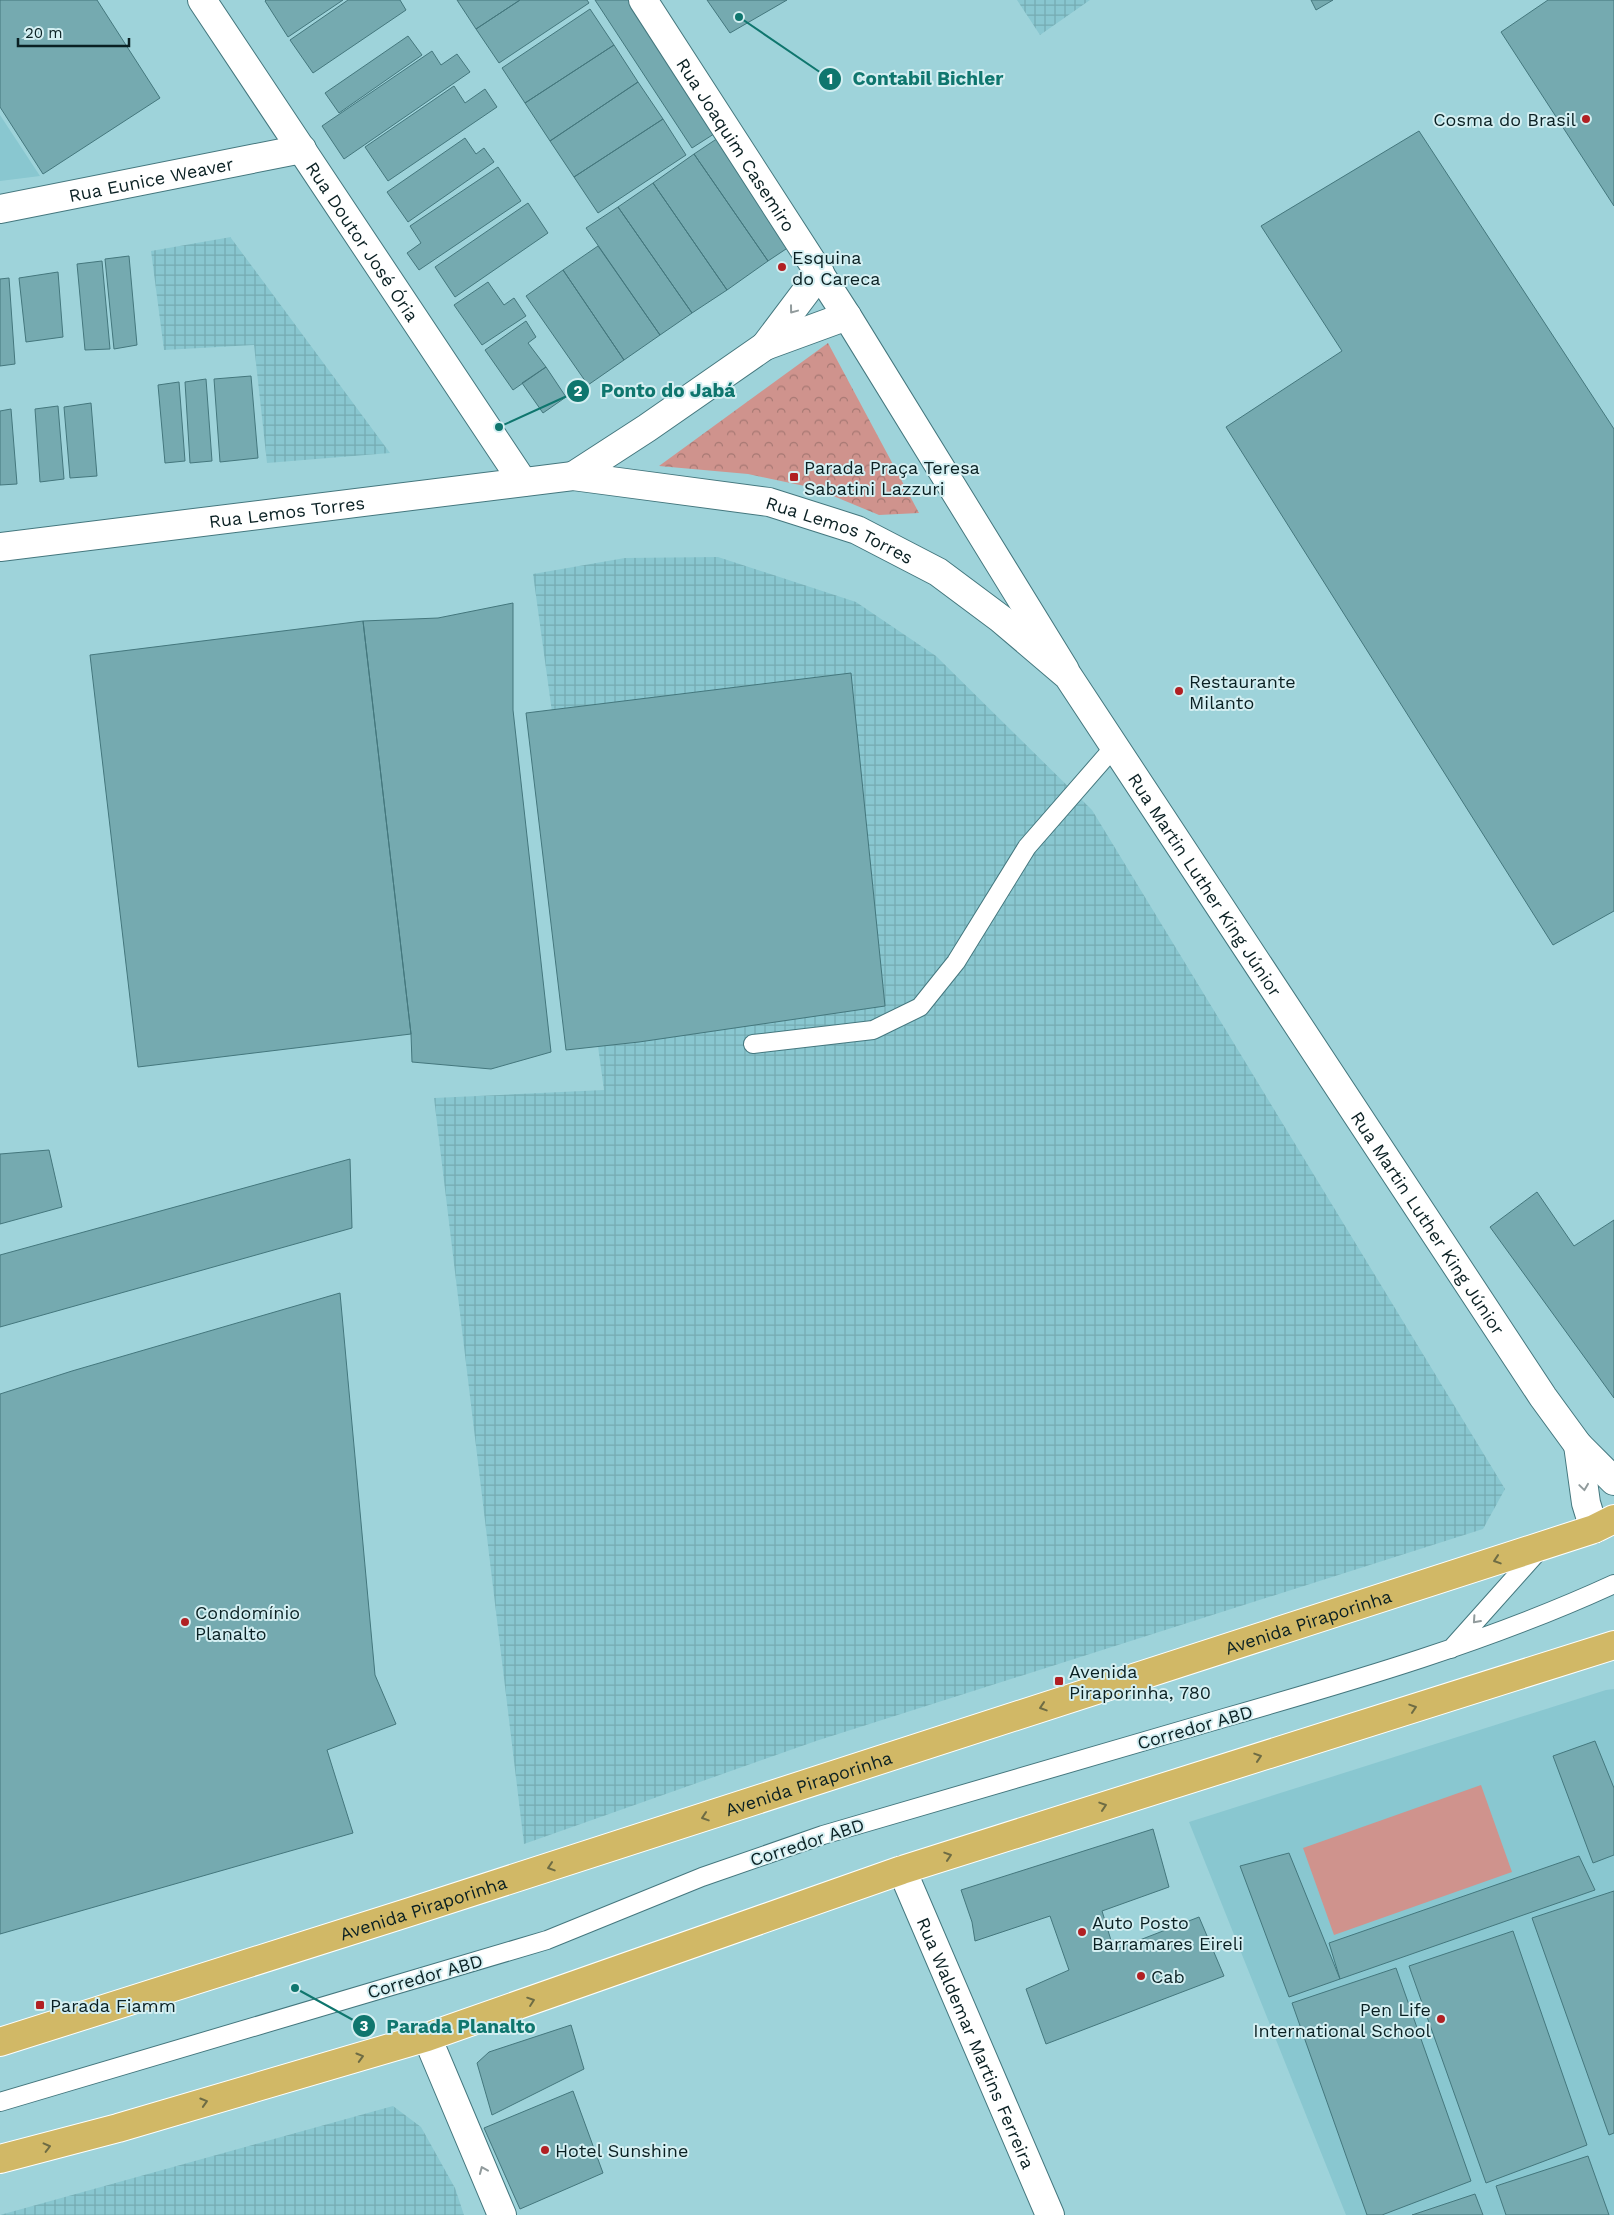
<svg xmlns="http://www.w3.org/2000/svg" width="1614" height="2215" font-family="'Work Sans',sans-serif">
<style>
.built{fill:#89c7d0}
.industrial{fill:url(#industrial-grid)}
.green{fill:#cf938d}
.park{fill:url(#park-crowns)}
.building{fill:#75aab0;stroke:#44777d}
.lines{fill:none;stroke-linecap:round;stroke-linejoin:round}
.service-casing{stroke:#44777e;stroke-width:20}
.minor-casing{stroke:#44777e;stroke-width:30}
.tertiary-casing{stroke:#44777e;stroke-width:30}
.primary-casing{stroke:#fff;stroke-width:30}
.service{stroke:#fff;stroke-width:18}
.minor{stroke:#fff;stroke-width:28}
.tertiary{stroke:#fff;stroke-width:28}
.primary{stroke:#d1b866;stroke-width:28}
.oneway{stroke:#919b9c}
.oneway2{stroke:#6e6c44}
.poi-dot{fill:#b12023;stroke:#d4eff2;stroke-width:2}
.labels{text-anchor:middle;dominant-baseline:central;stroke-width:4;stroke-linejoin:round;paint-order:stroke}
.poi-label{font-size:18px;fill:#0a2023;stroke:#d4eff2;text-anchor:start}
.street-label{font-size:18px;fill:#0a2023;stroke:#d4eff2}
.leader{fill:none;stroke:#0f766e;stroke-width:2}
.callout-dot{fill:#0f766e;stroke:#d4eff2;stroke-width:2}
.mark-label{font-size:15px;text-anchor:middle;font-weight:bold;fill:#fff}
.callout-label{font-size:19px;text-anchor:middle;font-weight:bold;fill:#0f766e;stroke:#d4eff2;stroke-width:4;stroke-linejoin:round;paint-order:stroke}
</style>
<defs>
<pattern id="industrial-grid" width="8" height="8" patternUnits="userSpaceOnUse" patternTransform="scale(1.25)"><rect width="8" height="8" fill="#89c7d0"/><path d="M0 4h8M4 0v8" fill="none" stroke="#75abb2"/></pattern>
<pattern id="park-crowns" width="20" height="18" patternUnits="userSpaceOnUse" patternTransform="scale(1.25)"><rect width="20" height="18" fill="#cf938d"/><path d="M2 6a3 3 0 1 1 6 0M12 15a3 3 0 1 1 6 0" fill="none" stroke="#a67873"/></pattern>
</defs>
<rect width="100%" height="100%" fill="#9ed3da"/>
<path class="built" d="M0,115L40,176L0,181Z
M1614,1689V2215H1346L1189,1822L1606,1690Z"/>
<path class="industrial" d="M1017,0H1090L1040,35Z
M231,237V238L390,453L267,463L254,345L164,350L151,251Z
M718,557L856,602L936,656L1092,810L1505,1489L1483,1529L816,1741L524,1844L434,1098L604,1090L533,574L625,558Z
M393,2106L421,2127L455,2188L464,2215H0Z"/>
<path class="green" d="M1481,1785L1512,1872L1334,1935L1303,1848Z"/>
<path class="park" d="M828,343L919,513L879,515L814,488L748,474L659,466Z"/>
<path class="building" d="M0,0H97L160,98L43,174L0,107Z
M266,0H343L288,37L265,1Z
M348,0H400L406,10L313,73L290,40Z
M457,0H520L476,29Z
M520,0H587L589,3L499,63L476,29Z
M595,0H631L717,132L692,148Z
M707,0H787L730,33Z
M1311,0H1333L1316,10Z
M1548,0H1614V206L1501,32Z
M590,9L614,45L525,103L502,68Z
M408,36L422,55L339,113L325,93Z
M614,45L638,82L550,141L525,103Z
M432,51L441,65L457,54L470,72L344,159L322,126Z
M638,82L663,119L574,177L550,141Z
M454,86L465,103L485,89L497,107L388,181L365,147Z
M663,119L686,155L598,213L574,177Z
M1419,131L1614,429V911L1553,945L1226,427L1342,351L1261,226Z
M465,138L476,154L484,148L494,162L408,222L387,192Z
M718,138L792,245L768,261L694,154Z
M694,154L768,261L727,290L653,183Z
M498,167L521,201L419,270L407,253L421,243L410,226Z
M653,183L727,290L692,313L618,207Z
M528,203L548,233L455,297L435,267Z
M618,207L692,313L660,335L586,228Z
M598,246L660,335L624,360L563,270Z
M129,256L137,345L114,349L105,259Z
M102,261L110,349L85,350L77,264Z
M563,270L624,360L588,385L526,296Z
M58,272L63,337L26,342L19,278Z
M9,278L15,364L0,366V279Z
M488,282L504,305L514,298L526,316L482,345L454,305Z
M526,321L536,337L528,343L546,367L513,390L485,350Z
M546,367L566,397L543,413L522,383Z
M251,376L258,458L220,462L214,379Z
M206,379L212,461L190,463L185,382Z
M179,382L185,461L165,463L158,385Z
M91,403L97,476L70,478L64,407Z
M58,406L64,479L40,482L35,409Z
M11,409L17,484L0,485V411Z
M513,603V710L551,1052L491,1069L412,1062L411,1034L363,621L438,618Z
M363,621L411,1034L138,1067L90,655Z
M851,673L885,1006L639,1042L566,1050L526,713Z
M49,1150L62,1207L0,1224V1154Z
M350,1159L352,1228L0,1327V1255Z
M1537,1192L1574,1246L1614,1220V1398L1490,1227Z
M340,1293L375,1675L396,1724L327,1750L353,1833L0,1934V1394L72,1371Z
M1595,1741L1614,1788V1855L1593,1863L1553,1756Z
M1153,1829L1169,1887L1102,1911L1114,1950L1199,1917L1224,1976L1046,2044L1026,1989L1069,1970L1050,1916L975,1941L972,1922L961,1890Z
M1289,1853L1340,1979L1289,1997L1240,1866Z
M1579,1856L1595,1890L1340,1979L1329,1943Z
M1614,1891V2133L1609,2135L1532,1918Z
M1513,1931L1587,2145L1486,2183L1409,1966Z
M1396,1968L1471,2181L1382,2215H1367L1292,2003Z
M571,2025L584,2069L492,2115L477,2063L489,2052Z
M573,2091L603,2173L520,2209L484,2128Z
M1588,2156L1609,2215H1506L1496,2186Z
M1475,2194L1483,2215H1412Z"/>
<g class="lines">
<defs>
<path id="service" d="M753,1044L873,1030L920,1007L956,962L1027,847L1115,746
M1451,1649L1542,1547
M0,2102L547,1940L702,1877L823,1835C956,1796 1090,1757 1224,1718C1356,1680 1488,1642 1614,1584"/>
<g id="minor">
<path id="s1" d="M202,0L523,482"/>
<path id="s2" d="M643,0L847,316L1065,670"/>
<path id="s3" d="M0,209L302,149"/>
<path d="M765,346L820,273"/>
<path d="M573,476L647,428L765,346L847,316"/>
<path d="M427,2037L502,2215"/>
</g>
<g id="tertiary">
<path id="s4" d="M0,547L573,476L769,502L857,530L938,572L1001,619L1068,676L1543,1397L1578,1445L1614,1481"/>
<path d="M1578,1445L1586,1503L1594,1529"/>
<path id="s5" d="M902,1870L1050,2215"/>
</g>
<g id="primary">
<path id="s6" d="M0,2042L413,1911L1594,1529L1614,1519"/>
<path d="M0,2159L118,2128L427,2037L902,1870L1614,1645"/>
</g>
</defs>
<use href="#service" class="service-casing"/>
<use href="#minor" class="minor-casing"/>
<use href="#tertiary" class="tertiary-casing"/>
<use href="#primary" class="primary-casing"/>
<use href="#service" class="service"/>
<use href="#minor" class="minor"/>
<use href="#tertiary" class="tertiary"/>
<use href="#primary" class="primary"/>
</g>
<defs><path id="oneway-chevron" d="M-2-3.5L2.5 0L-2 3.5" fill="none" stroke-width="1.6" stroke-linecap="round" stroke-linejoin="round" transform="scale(1.25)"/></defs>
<g class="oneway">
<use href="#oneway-chevron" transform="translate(793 310) rotate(127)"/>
<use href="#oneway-chevron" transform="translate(1584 1487) rotate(82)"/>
<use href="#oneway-chevron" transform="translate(1476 1620) rotate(132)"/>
<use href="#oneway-chevron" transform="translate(483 2170) rotate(-113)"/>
</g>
<g class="oneway2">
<use href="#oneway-chevron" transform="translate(1497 1560) rotate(162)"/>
<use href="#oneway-chevron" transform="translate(1043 1707) rotate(162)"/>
<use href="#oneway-chevron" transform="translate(1413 1708) rotate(-18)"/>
<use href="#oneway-chevron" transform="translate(1258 1757) rotate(-18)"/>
<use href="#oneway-chevron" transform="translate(1103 1806) rotate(-18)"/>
<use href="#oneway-chevron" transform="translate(705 1817) rotate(162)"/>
<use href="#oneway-chevron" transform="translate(948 1856) rotate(-18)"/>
<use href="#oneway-chevron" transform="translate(551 1867) rotate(162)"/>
<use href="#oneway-chevron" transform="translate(531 2001) rotate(-19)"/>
<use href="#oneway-chevron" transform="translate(360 2057) rotate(-16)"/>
<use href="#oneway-chevron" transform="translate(204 2102) rotate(-17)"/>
<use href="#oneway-chevron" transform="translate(47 2147) rotate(-14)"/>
</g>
<g class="poi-dot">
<circle cx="1586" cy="119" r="5"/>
<circle cx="782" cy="267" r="5"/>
<rect x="789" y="472" width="10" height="10" rx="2.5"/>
<circle cx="1179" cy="691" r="5"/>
<circle cx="185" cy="1622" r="5"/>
<rect x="1054" y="1676" width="10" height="10" rx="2.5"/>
<circle cx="1082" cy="1932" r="5"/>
<circle cx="1141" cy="1976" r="5"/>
<rect x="35" y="2000" width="10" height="10" rx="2.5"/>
<circle cx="1441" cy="2019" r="5"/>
<circle cx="545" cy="2150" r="5"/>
</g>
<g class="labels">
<g class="poi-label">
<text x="1576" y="119" text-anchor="end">Cosma do Brasil</text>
<text x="792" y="257">Esquina<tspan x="792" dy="21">do Careca</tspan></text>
<text x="804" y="467">Parada Praça Teresa<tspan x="804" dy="21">Sabatini Lazzuri</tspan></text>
<text x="1189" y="681">Restaurante<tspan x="1189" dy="21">Milanto</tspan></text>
<text x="195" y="1612">Condomínio<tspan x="195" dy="21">Planalto</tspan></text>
<text x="1069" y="1671">Avenida<tspan x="1069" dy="21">Piraporinha, 780</tspan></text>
<text x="1092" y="1922">Auto Posto<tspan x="1092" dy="21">Barramares Eireli</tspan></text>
<text x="1151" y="1976">Cab</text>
<text x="50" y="2005">Parada Fiamm</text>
<text x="1431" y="2009" text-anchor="end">Pen Life<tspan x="1431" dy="21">International School</tspan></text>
<text x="555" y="2150">Hotel Sunshine</text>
</g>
<g class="street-label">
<text stroke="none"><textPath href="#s2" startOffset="172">Rua Joaquim Casemiro</textPath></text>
<text stroke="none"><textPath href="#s3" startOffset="154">Rua Eunice Weaver</textPath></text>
<text stroke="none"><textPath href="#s1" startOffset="290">Rua Doutor José Ória</textPath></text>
<text stroke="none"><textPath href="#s4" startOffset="289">Rua Lemos Torres</textPath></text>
<text stroke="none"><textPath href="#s4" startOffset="851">Rua Lemos Torres</textPath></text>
<text stroke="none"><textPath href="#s4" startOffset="1375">Rua Martin Luther King Júnior</textPath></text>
<text stroke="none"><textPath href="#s4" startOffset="1780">Rua Martin Luther King Júnior</textPath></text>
<text stroke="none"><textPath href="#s6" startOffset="1374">Avenida Piraporinha</textPath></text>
<text transform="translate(1195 1727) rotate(-16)">Corredor ABD</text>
<text stroke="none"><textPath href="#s6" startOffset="849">Avenida Piraporinha</textPath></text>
<text transform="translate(807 1842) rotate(-18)">Corredor ABD</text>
<text stroke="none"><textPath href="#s6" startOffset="444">Avenida Piraporinha</textPath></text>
<text transform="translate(425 1976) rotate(-16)">Corredor ABD</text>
<text stroke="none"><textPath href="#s5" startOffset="188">Rua Waldemar Martins Ferreira</textPath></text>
</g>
</g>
<path class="leader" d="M739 17L830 79M499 427L578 391M295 1988L364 2026"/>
<g class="callout-dot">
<circle cx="739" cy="17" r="5"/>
<circle cx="499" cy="427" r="5"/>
<circle cx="295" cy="1988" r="5"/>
<circle cx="830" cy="79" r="12"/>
<circle cx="578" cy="391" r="12"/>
<circle cx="364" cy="2026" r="12"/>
</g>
<g class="mark-label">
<text x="830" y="84">1</text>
<text x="578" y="396">2</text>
<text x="364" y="2031">3</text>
</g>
<g class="callout-label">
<text x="928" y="85">Contabil Bichler</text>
<text x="668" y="397">Ponto do Jabá</text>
<text x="461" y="2033">Parada Planalto</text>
</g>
<path d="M18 38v8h111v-8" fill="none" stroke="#0a2023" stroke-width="2.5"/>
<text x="25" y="38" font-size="15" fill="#0a2023" stroke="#d4eff2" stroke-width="4" paint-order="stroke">20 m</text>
</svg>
